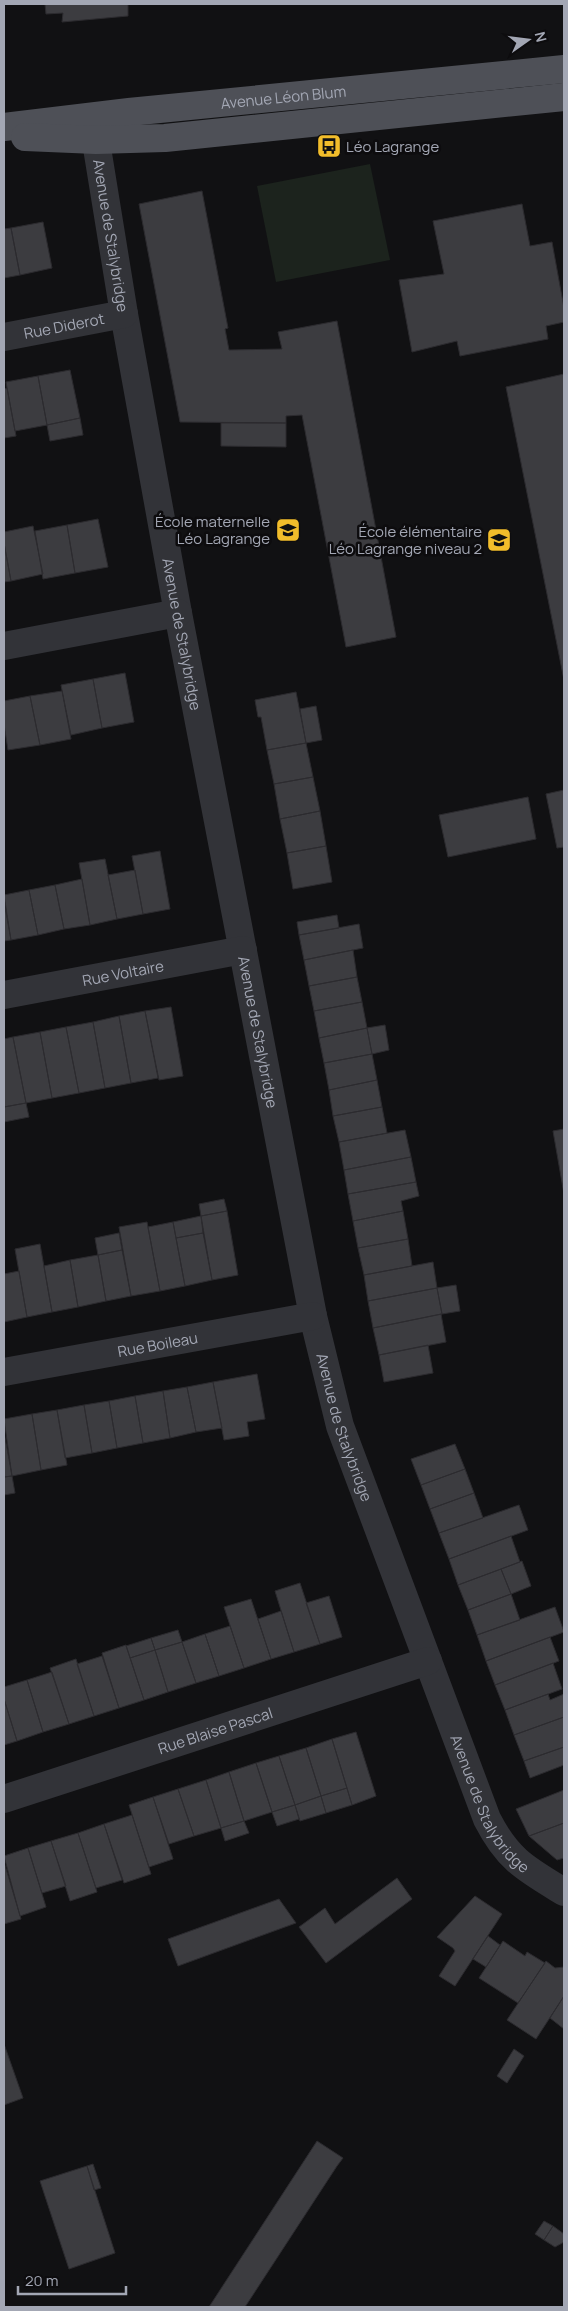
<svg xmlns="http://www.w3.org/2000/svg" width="568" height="2311" font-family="Manrope,sans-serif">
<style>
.green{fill:#1c231d}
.building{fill:#3c3c40;stroke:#2c2b2f}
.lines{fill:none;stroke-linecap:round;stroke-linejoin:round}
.street{stroke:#323338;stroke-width:28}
.primary{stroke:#4e5057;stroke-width:28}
.labels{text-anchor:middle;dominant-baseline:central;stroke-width:5;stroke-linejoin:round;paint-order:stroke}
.street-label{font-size:15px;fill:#a3a7b4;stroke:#0d0c0e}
.poi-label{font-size:15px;fill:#a3a7b4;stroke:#0d0c0e;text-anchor:end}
</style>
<rect width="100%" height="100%" fill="#111113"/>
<path class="green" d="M370,164L390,260L276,282L257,186Z"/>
<path class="building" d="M45,4H128V16L62,22L63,13L46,14Z
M202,191L228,328L225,329L229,350L282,349L278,332L337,321L396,637L346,647L302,415L286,416V423L180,422L139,204Z
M522,204L530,246L552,242L564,308V322L546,326L548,339L460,356L457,341L412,352L399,280L444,274L433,221Z
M43,222L52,268L20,275L11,228Z
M11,228L20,275L4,278V229Z
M70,370L80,418L47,425L38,376Z
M564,374V680L506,387Z
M38,376L47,425L15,431L6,382Z
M7,388L16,436L4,438V389Z
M80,418L83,435L50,441L47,425Z
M221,423H286V447L221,446Z
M98,519L108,567L75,573L67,525Z
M67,525L75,573L43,579L35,531Z
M33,526L43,574L11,581L4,543V532Z
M4,543L11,581L4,582Z
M125,673L134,722L102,728L93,679Z
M93,679L102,728L71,735L61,685Z
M62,691L71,739L40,745L30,696Z
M296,692L306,743L267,750L261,717H258L255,700Z
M30,696L40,745L8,750L4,724V701Z
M316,706L322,740L306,743L300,709Z
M306,743L313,777L274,784L267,750Z
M313,777L320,811L280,819L274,784Z
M564,790V847L557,848L546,794Z
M528,797L536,839L448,857L439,815Z
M320,811L326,846L287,853L280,819Z
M326,846L332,882L293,889L287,853Z
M160,851L170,909L143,914L132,856Z
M105,859L117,919L90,925L79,863Z
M135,870L143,914L117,919L108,875Z
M82,879L90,925L64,929L55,885Z
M55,885L64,929L38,935L29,890Z
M29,890L38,935L11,940L4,895Z
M4,902L11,940L4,941Z
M337,915L339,928L299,935L297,922Z
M359,924L363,948L304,960L299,935Z
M353,950L357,977L309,986L304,960Z
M357,977L362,1002L314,1011L309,986Z
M362,1002L367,1028L319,1038L314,1011Z
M171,1007L183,1076L159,1080L145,1011Z
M145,1011L158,1078L131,1083L119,1016Z
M119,1016L131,1083L105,1088L93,1022Z
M93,1022L105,1088L79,1093L66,1027Z
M385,1025L389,1050L372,1054L367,1028Z
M66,1027L79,1093L52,1098L40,1032Z
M367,1028L372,1054L324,1063L319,1038Z
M40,1032L52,1098L26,1103L13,1037Z
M13,1037L26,1103L4,1107V1039Z
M372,1054L377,1080L329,1090L324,1063Z
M377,1080L382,1107L333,1116L329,1090Z
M26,1103L29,1117L4,1122V1107Z
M382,1107L387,1133L339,1142L333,1116Z
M564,1129V1194L553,1131Z
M405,1130L411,1157L344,1170L339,1142Z
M411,1157L416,1182L348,1194L344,1170Z
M416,1182L419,1196L401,1201L403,1211L353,1221L348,1194Z
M224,1199L227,1211L201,1216L199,1204Z
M227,1211L238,1275L212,1280L201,1216Z
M403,1211L408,1239L358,1248L353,1221Z
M201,1216L203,1233L176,1238L173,1222Z
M147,1222L160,1291L131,1296L119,1227Z
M173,1222L185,1286L160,1291L148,1227Z
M119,1233L122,1250L98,1255L95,1238Z
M203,1233L212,1280L185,1286L176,1238Z
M408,1239L412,1266L364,1275L358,1248Z
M40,1244L52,1312L27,1317L15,1249Z
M122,1250L131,1296L106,1301L98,1255Z
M98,1255L106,1301L78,1307L70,1260Z
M70,1260L78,1307L52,1312L44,1266Z
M433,1262L437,1288L368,1301L364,1275Z
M19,1271L27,1317L4,1322V1274Z
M456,1285L460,1311L442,1314L437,1288Z
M437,1288L442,1314L373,1328L368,1301Z
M441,1314L446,1342L379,1355L373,1328Z
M428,1345L433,1373L384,1382L379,1355Z
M257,1374L265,1419L247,1422L249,1436L224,1440L213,1382Z
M213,1382L222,1428L196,1432L187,1387Z
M187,1387L196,1432L170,1438L163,1391Z
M163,1391L170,1438L143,1443L135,1396Z
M135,1396L143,1443L117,1448L109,1401Z
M109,1401L117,1448L92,1453L84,1405Z
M84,1405L92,1453L65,1458L57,1410Z
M57,1410L67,1465L41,1470L32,1414Z
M32,1414L41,1470L12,1476L4,1419Z
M4,1432L12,1476L4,1477Z
M455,1444L465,1469L421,1485L411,1459Z
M465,1469L474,1493L430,1509L421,1485Z
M12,1476L15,1493L4,1495V1477Z
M474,1493L483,1518L439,1533L430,1509Z
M519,1505L528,1530L449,1559L439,1533Z
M511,1536L520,1562L458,1585L449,1559Z
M522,1561L531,1586L511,1594L501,1569Z
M501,1569L511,1594L468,1610L458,1585Z
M300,1583L320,1644L294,1652L275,1591Z
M511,1594L520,1620L477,1635L468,1610Z
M329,1596L342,1637L320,1644L306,1603Z
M251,1599L271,1659L244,1668L224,1607Z
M555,1607L564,1632L486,1661L477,1635Z
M281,1611L294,1652L271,1659L258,1619Z
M230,1626L244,1668L219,1676L205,1634Z
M178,1630L182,1642L155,1650L151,1638Z
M205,1634L219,1676L196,1683L182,1642Z
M550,1637L559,1661L495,1685L486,1661Z
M151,1638L155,1650L130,1658L126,1646Z
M182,1642L196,1683L168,1692L155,1650Z
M126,1645L144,1700L119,1708L102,1653Z
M155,1650L168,1692L144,1700L130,1658Z
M102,1656L119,1708L94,1716L77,1664Z
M76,1659L94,1716L69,1724L50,1668Z
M553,1663L562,1689L505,1710L495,1685Z
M52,1672L69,1724L43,1732L27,1680Z
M27,1680L43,1732L17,1741L4,1699V1687Z
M548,1694L550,1700L564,1694V1717L514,1735L505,1710Z
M4,1699L17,1741L4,1745Z
M564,1717V1747L524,1761L514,1735Z
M356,1732L376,1796L352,1805L332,1739Z
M332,1739L347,1788L321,1796L306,1748Z
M564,1747V1765L530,1778L524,1761Z
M306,1748L321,1796L295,1805L279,1756Z
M279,1756L295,1805L272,1812L256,1763Z
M256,1763L272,1812L244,1821L229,1772Z
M229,1772L244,1821L221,1828L206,1780Z
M206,1780L221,1828L194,1836L178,1789Z
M347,1788L352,1805L326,1813L321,1796Z
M178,1789L194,1836L169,1844L153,1797Z
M564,1790V1823L529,1836L516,1809Z
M321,1796L326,1813L300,1821L295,1805Z
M153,1797L173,1859L149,1867L129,1805Z
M295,1805L299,1819L277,1826L272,1812Z
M132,1815L151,1874L124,1883L104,1824Z
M244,1821L249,1833L225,1841L221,1828Z
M564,1823V1858L557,1860L529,1836Z
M104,1824L122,1880L96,1888L78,1833Z
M78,1833L97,1892L70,1901L51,1841Z
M51,1841L66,1886L42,1893L28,1848Z
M28,1848L46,1907L20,1916L4,1856Z
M4,1862L21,1919L4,1924Z
M397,1878L412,1899L326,1963L299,1927L325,1908L335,1924Z
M475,1896L502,1914L455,1986L439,1976L455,1951L453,1948L437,1937Z
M279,1899L296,1923L178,1966L168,1939Z
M488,1936L500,1945L486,1967L473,1959Z
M503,1941L525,1956L527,1952L545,1963L518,2003L479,1978Z
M546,1961L555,1968L564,1967V1996L536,2039L507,2020Z
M564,1996V2029L550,2018Z
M4,2044L23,2098L4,2105Z
M514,2049L524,2056L507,2083L497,2076Z
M317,2141L343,2158L337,2166L245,2307H209Z
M93,2164L101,2188L94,2190L87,2166Z
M87,2166L115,2253L69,2269L40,2181Z
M544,2221L553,2226L544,2240L535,2234Z
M553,2226L564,2234V2242L555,2247L544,2240Z"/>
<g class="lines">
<g class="street">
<path id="s1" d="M92,117L124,314L178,613L313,1316L340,1426L487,1819C508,1860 526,1869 564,1892"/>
<path id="s2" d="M4,337L124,314"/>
<path d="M4,646L178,613"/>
<path id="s3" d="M4,995L243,950"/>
<path id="s4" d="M4,1372L313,1316"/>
<path id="s5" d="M4,1799L428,1661"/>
</g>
<g class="primary">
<path id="s6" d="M4,127L129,112L564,69"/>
<path d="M25,137L96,140L165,138L564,97"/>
</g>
</g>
<defs>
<symbol id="bus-square" viewBox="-11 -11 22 22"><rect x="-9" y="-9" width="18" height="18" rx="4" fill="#f2bd2b" stroke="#0d0c0e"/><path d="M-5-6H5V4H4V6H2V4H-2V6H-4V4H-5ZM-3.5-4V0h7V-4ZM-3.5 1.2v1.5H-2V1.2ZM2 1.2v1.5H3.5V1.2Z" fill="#111"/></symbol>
<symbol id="school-square" viewBox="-11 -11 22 22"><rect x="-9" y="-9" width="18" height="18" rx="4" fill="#f2bd2b" stroke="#0d0c0e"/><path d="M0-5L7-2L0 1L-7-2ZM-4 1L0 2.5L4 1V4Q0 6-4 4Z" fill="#111"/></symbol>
</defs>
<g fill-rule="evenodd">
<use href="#bus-square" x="315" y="132" width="28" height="28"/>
<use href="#school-square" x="274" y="516" width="28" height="28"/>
<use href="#school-square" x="485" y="526" width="28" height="28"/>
</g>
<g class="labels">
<g class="street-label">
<text stroke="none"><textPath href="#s6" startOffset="281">Avenue Léon Blum</textPath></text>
<text stroke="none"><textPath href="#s1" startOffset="120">Avenue de Stalybridge</textPath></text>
<text stroke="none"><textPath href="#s2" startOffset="61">Rue Diderot</textPath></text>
<text stroke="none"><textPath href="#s1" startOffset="525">Avenue de Stalybridge</textPath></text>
<text stroke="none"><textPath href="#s3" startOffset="121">Rue Voltaire</textPath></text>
<text stroke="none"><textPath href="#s1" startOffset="930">Avenue de Stalybridge</textPath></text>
<text stroke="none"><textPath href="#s4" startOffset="156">Rue Boileau</textPath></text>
<text stroke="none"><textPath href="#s1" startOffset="1335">Avenue de Stalybridge</textPath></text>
<text stroke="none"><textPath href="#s5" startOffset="222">Rue Blaise Pascal</textPath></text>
<text stroke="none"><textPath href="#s1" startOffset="1740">Avenue de Stalybridge</textPath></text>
</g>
<g class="poi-label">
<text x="346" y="146" text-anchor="start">Léo Lagrange</text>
<text x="270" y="521">École maternelle<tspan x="270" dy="17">Léo Lagrange</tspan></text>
<text x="482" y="531">École élémentaire<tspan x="482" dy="17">Léo Lagrange niveau 2</tspan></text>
</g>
</g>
<rect width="568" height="2311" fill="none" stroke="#a3a7b4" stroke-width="10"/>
<g transform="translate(528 40) rotate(76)" stroke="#0d0c0e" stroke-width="4" paint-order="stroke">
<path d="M0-4L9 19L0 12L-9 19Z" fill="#a3a7b4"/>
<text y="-8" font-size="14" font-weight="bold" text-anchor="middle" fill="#a3a7b4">N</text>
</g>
<path d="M18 2286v8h108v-8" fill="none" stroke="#a3a7b4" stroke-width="2.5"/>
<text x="25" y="2286" font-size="15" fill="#a3a7b4" stroke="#0d0c0e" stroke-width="4" paint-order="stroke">20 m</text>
</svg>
